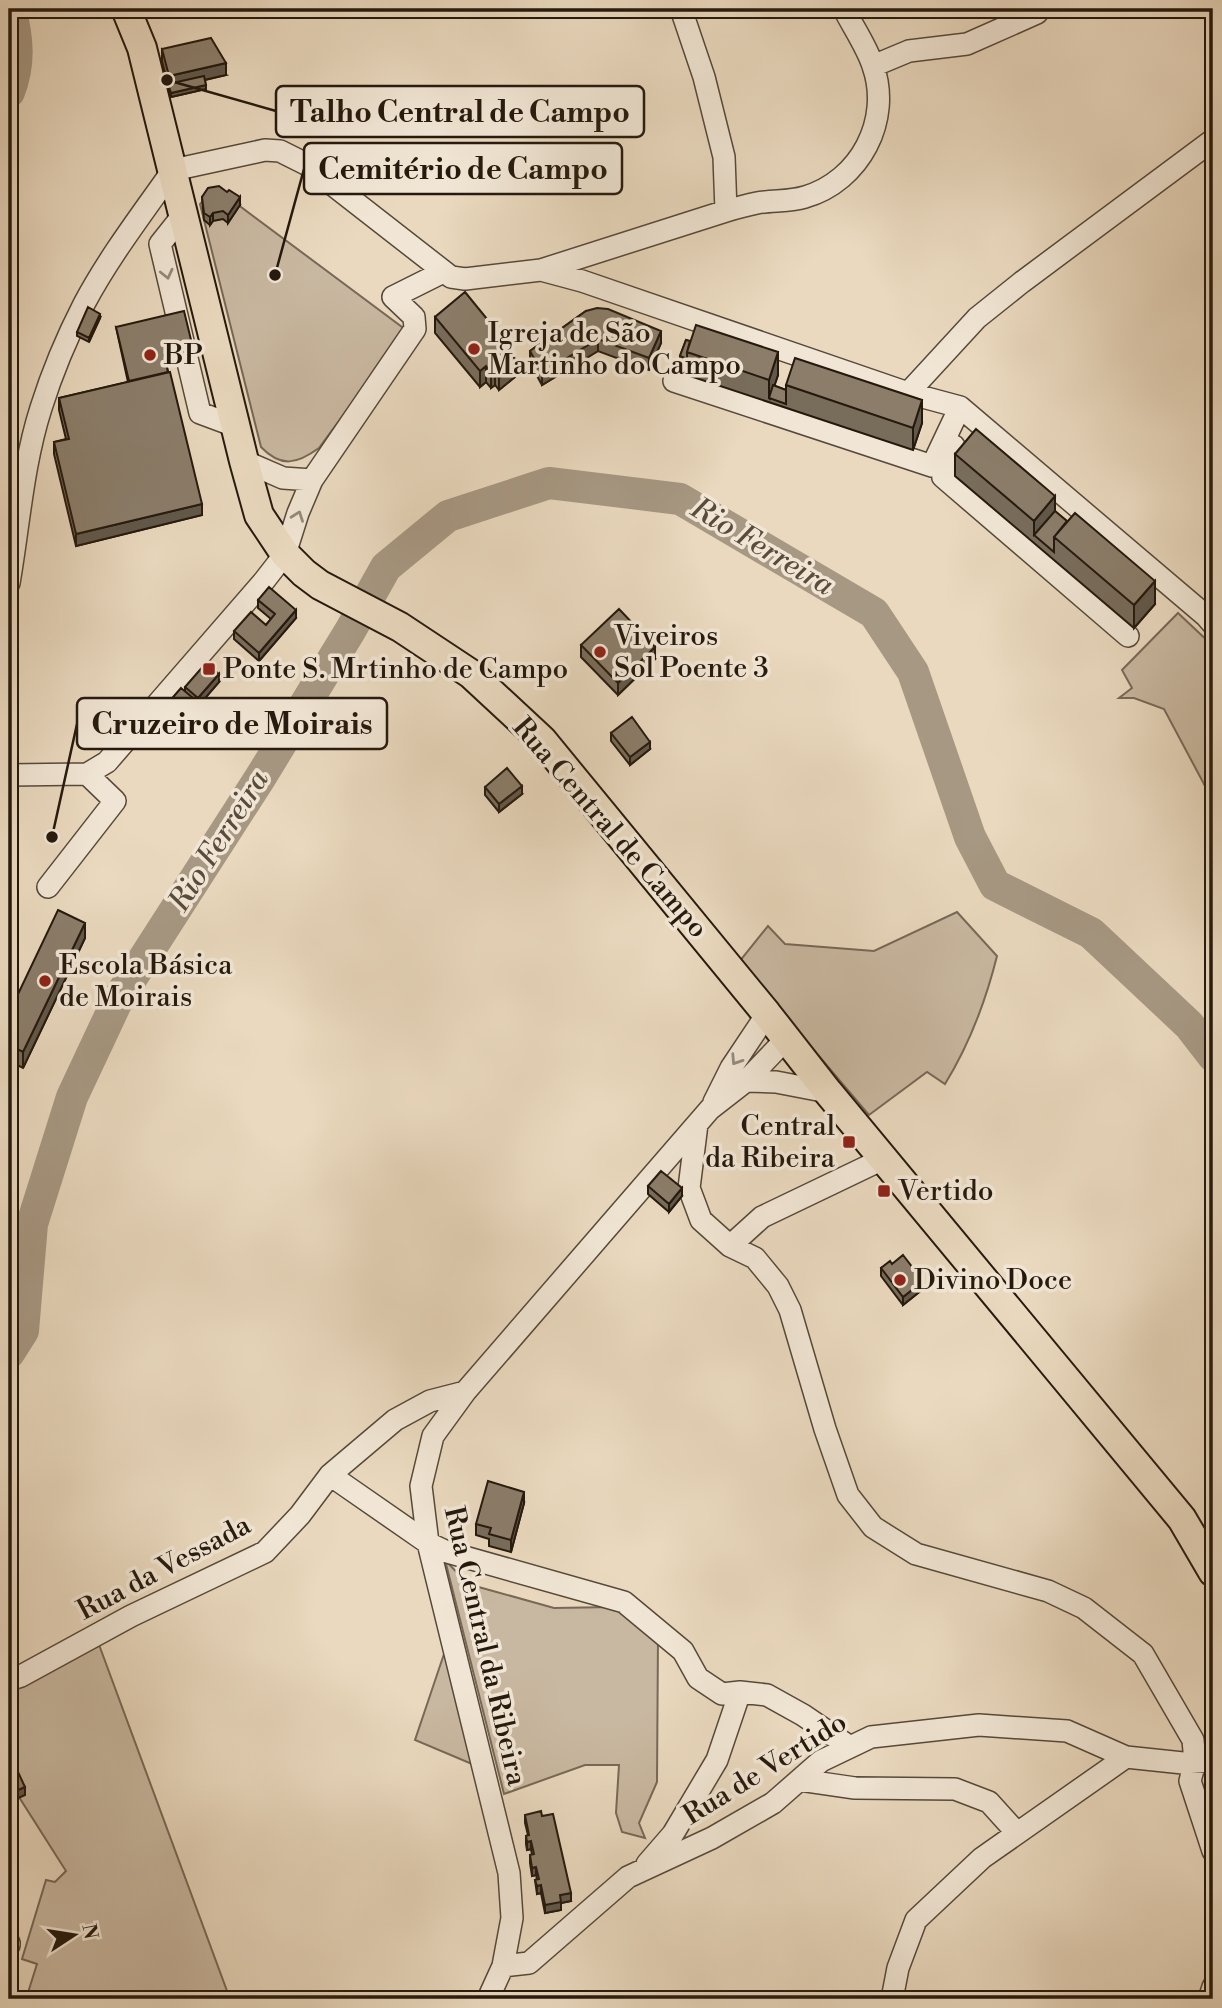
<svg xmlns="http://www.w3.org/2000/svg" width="1222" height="2008" font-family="'Libre Bodoni',serif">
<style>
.green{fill:#c9b8a1;stroke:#776858;stroke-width:2}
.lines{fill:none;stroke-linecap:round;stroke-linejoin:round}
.river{stroke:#a79883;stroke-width:32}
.minor-casing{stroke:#56493a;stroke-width:24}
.major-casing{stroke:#25190e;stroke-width:32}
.minor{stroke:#f1e6d5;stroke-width:21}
.major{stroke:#ead9bf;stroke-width:28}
.wall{fill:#786c5b;stroke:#25190e;stroke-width:2}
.shaded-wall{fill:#61584a;stroke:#25190e;stroke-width:2}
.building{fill:#8b7d6a;stroke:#25190e;stroke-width:2}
.oneway{stroke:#958a7b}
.poi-dot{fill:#8f2418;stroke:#f1e6d5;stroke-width:2.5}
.labels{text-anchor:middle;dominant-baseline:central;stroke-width:7;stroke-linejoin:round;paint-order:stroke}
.poi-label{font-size:28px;fill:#25190e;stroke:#f1e6d5;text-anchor:start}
.street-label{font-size:28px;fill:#25190e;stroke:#f1e6d5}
.water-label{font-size:30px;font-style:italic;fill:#594c3d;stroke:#f1e6d5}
.leader{fill:none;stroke:#25190e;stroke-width:2.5}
.callout-dot{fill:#25190e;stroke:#f1e6d5;stroke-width:2.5}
.callout{fill:#f1e6d5;stroke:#25190e;stroke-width:2.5}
.callout-label{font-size:30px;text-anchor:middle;font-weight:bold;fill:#25190e}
</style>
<rect width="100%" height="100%" fill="#ead9bf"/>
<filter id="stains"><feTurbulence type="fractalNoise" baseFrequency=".00286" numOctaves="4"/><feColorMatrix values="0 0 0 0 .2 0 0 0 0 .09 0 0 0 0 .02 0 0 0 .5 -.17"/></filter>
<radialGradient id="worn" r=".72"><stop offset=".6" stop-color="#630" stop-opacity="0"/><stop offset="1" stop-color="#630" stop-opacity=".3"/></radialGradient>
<path class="green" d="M208,196L229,198L406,330L319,448C297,464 281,468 261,447L200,204Z
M1178,613L1213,646V801L1164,709L1134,698H1119L1132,688L1122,670Z
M957,912L997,956C986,1000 969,1045 945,1084L927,1072L869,1115L739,962L768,926L785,944L874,951Z
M445,1560L468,1584L554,1608L613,1607L658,1636L657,1782L639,1823L645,1838L622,1832L616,1813L619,1765H585L504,1794Z
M98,1642L230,1999H26L37,1964L22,1959L46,1880L55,1882L66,1871L19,1797L9,1761V1689Z
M445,1651L472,1764L415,1740Z"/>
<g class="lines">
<path class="river" d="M9,92C20,64 18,38 10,9
M9,1353L23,1331L32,1224L72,1097L118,999L260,778L350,631L386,567L448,516L549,483L680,499L874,613L913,672L970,837L995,885L1091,933L1189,1025L1213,1056"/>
<defs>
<path id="minor" d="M681,9L704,77L724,157L726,211
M873,66L909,51L967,44L1037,13
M183,215L160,244L200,413L235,426
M541,270L582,281L908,393L960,407L1206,616L1213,624
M674,381L932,466L960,407
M908,393L977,318L1022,282L1213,140
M954,446L943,477L1128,636
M244,461L283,478L312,480
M9,583C19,525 23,464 41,408C52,373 67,337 84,304C109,257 142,214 173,170L265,150L280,151L306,164L451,277L465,279L541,270L726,211C736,208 747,205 757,203C773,200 790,202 805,197C860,181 892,120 873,66C867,47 853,27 844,9
M87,774L107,762L264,581L285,554L298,513L312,480L415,329L414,317L393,297L443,272
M9,775L87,774L115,801L48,887
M746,1081L776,1082L828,1092
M714,1102L731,1068L767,1014
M697,1124L689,1188L701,1220L730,1246L755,1258L778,1286L790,1310L825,1429L848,1495L873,1527L916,1554L1048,1591L1084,1608L1143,1654L1193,1740L1195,1762L1190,1781L1213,1851
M730,1246L762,1217L883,1159
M330,1475L428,1543L447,1552L624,1602L683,1651L698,1678L722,1694L740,1692L767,1695L803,1715L850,1747
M9,1680L21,1676L131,1616L265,1552L300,1515L330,1475L395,1420L430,1401L465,1392
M800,1780L855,1788L955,1789L989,1802L1017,1833
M647,1864L673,1834L717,1760L740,1692
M9,1943V1945
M503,1966L529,1963L628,1877L712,1838L773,1803L821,1761L871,1737L979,1725L1067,1731L1126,1757L1183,1763L1213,1761
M488,1999L503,1966L512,1918L509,1873L428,1543L421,1486L433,1436L465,1392L710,1109L746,1081L787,1038
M892,1999L898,1968L916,1920L982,1858L1126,1757
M1209,1999L1213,1987"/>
<path id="major" d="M126,9L142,48L244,461L259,515L285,554L304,573L320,585L400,627L471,674L542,740L767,1014L828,1092L1182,1519L1213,1572"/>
</defs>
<use href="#minor" class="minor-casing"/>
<use href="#major" class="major-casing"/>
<use href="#minor" class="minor"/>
<use href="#major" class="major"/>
</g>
<path class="wall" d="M162,49L226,75L205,80L206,89L171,97L162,61Z
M202,197L240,205L228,223L223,219L213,221L210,225L204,220Z
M586,311L661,343L649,370L598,351L542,385L530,363V351Z
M435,317L513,357L516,376L499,390L495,385L491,388L486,382L480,387L435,333Z
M100,318L89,342L77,336V332Z
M116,327L193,352L165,359L202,515L76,546L54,454V442L66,439L59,410V398L128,382Z
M686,340L778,375L774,386L786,390V385L922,423L913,450L687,375V363L680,360V356Z
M955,454L1055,511L1155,604L1134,628L955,476Z
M258,600L296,618L259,661L234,639V631L266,625L271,619L258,608Z
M581,645L655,659L618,695L581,657Z
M219,682L199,705V711L179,734L161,719V711L185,691V687Z
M611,733L650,749L630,765L611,741Z
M485,787L522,794L499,812L485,795Z
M85,938L23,1068L9,1061V1013Z
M648,1186L682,1196L669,1212L648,1194Z
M892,1264L923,1289L903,1305L881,1276V1268Z
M524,1503L511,1552L489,1546V1539L476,1535V1524Z
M525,1815L571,1901L561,1903V1910L545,1913L541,1893L537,1894L535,1880L537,1879L536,1875L532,1876L530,1863V1855H532L531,1849L527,1850L526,1844V1836L528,1835L525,1823Z"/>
<path class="shaded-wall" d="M226,63V75L169,88V76Z
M206,85V89L171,97V93Z
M240,197V205L228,223V215Z
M213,213V221L210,225V217Z
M100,314V318L89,342V338Z
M661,331V343L649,370V358Z
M598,339V351L542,385V373Z
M513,344V360L507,349Z
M193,348V352L164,359V355Z
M778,352V375L770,399L769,398V380Z
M516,360V376L499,390V374Z
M486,366V382L480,387V371Z
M495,369V385L491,388V373Z
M922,400V423L913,450V428Z
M1055,496V519L1034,535V521Z
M202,504V515L76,546V534Z
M1155,581V604L1134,628V605Z
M296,610V618L259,661V653Z
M655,647V659L618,695V683Z
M219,674V682L199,705V711L179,734V726L198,705V698Z
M650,742V749L630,765V757Z
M522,786V794L499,812V804Z
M85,923V938L23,1068V1052Z
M682,1188V1196L669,1212V1204Z
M923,1281V1289L903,1305V1297Z
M524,1492V1503L511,1552V1540Z
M25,1787V1795L9,1802V1794Z
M531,1841V1849L527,1850V1842Z
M536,1867V1875L532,1876V1868Z
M541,1885V1893L537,1894V1886Z
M571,1893V1901L561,1903V1910L545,1913V1905L560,1895Z"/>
<path class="building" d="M211,38L226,63L169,76L162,49Z
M204,76L206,85L171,93L168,84Z
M219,186L227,192L229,190L240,197L228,215L223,211L213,213L210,217L204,213L202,197L208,188Z
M465,292L500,335L503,332L513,344L507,349L516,360L499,374L495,369L491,373L486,366L480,371L435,317Z
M88,307L100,314L89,338L77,332Z
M597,308L608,309L661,331L649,358L598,339L542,373L530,351L586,311Z
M184,311L193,348L164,355L168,372L129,381L116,327Z
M696,325L778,352L769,380L687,352Z
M686,340L690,341L687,352V359L680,356Z
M795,358L922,400L913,428L786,385Z
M170,372L202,504L76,534L54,442L69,439L59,398Z
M773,385L786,390V404L769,398Z
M976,429L1055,496L1034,521L955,454Z
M1055,511L1067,521L1054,537V552L1034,535Z
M1075,513L1155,581L1134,605L1054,537Z
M269,587L296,610L259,653L234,631L251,612L266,625L275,614L258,600Z
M619,609L655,647L618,683L581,645Z
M206,663L219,674L198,698L185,687Z
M181,688L199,703L179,726L161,711Z
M632,717L650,742L630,757L611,733Z
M507,768L522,786L499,804L485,787Z
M58,910L85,923L23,1052L9,1045V1013Z
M661,1171L682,1188L669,1204L648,1186Z
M903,1255L923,1281L903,1297L881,1268L890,1261L892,1264Z
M488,1481L524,1492L511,1540L489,1534L491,1528L476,1524Z
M11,1757L25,1787L9,1794V1758Z
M541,1811L542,1816L553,1814L571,1893L560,1895L561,1902L545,1905L541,1885L537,1886L535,1880L539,1879L536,1867L532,1868L530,1855L534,1854L531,1841L527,1842L526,1836L529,1835L525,1815Z"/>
<defs><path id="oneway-chevron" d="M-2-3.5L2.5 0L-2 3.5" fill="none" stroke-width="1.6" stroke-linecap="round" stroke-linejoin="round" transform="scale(1.75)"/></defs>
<g class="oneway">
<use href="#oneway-chevron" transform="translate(167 274) rotate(77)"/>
<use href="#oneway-chevron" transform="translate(298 516) rotate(-70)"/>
<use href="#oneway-chevron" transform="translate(736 1060) rotate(123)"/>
</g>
<g class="poi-dot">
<circle cx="474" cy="349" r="7"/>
<circle cx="150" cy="355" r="7"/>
<circle cx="600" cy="652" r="7"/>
<rect x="202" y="662" width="14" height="14" rx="3.5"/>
<circle cx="45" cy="981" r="7"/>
<rect x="842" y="1135" width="14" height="14" rx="3.5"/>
<rect x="877" y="1184" width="14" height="14" rx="3.5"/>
<circle cx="900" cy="1280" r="7"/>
</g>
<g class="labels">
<g class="poi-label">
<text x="488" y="333">Igreja de São<tspan x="488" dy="32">Martinho do Campo</tspan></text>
<text x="164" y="355">BP</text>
<text x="614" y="636">Viveiros<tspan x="614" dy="32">Sol Poente 3</tspan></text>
<text x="223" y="669">Ponte S. Mrtinho de Campo</text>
<text x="59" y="965">Escola Básica<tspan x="59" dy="32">de Moirais</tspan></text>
<text x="835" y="1126" text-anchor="end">Central<tspan x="835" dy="32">da Ribeira</tspan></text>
<text x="898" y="1191">Vertido</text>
<text x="914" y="1280">Divino Doce</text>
</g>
<g class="street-label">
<text transform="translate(610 828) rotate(49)">Rua Central de Campo</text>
<text transform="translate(164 1568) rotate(-28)">Rua da Vessada</text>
<text transform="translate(485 1646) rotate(77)">Rua Central da Ribeira</text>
<text transform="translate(765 1769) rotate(-32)">Rua de Vertido</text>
</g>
<g class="water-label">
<text transform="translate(762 547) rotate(31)">Rio Ferreira</text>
<text transform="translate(219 841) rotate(-58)">Rio Ferreira</text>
</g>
</g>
<path class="leader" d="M167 80L276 111M275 275L304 169M52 837L77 724"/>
<g class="callout-dot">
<circle cx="167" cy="80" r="7"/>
<circle cx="275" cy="275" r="7"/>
<circle cx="52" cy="837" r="7"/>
</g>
<g class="callout">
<rect x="276" y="86" width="368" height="51" rx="7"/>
<rect x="304" y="143" width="318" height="51" rx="7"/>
<rect x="77" y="698" width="310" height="51" rx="7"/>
</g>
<g class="callout-label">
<text x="460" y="122">Talho Central de Campo</text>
<text x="463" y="179">Cemitério de Campo</text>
<text x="232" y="734">Cruzeiro de Moirais</text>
</g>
<rect width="1222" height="2008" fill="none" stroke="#ead9bf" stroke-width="35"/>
<rect x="10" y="10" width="1201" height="1987" fill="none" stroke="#25190e" stroke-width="3.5"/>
<rect x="18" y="18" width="1187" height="1973" fill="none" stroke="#25190e" stroke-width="2"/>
<g transform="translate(74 1935) rotate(78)" stroke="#f1e6d5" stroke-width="5" paint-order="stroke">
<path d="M0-5L12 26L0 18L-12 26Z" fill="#25190e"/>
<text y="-10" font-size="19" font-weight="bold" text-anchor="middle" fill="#25190e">N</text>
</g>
<rect width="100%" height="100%" filter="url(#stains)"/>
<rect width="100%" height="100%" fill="url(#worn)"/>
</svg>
